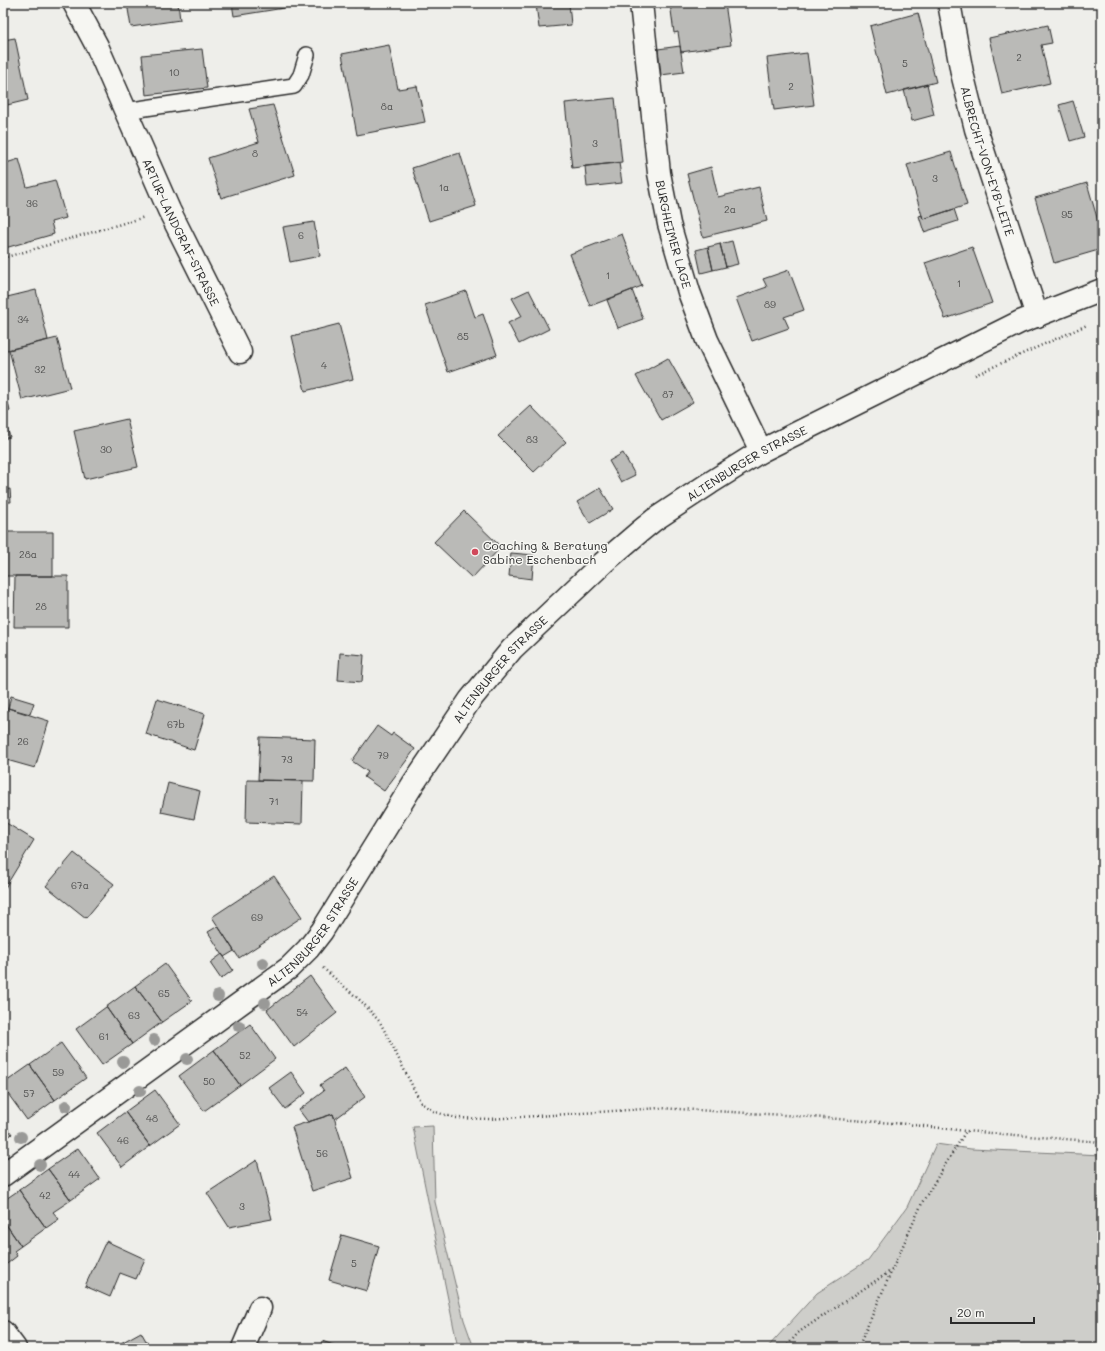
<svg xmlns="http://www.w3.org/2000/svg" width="1105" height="1351" font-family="Mali,sans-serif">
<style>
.green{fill:#cececa;stroke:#7c7c7a}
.building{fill:#babab7;stroke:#2b2b2b}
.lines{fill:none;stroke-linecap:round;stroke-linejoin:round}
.lane-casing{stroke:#2b2b2b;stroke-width:18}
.street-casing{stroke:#2b2b2b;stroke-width:25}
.path{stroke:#2b2b2b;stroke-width:2.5;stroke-dasharray:1 3;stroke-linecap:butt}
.lane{stroke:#f6f6f2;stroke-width:15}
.street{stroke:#f6f6f2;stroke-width:22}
.tree{fill:#999997}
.poi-dot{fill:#d1495b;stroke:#f6f6f2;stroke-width:1.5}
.labels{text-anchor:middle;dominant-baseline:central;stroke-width:3;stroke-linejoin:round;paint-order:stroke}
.number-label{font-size:10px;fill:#4f4f4e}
.street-label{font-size:12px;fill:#2b2b2b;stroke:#f6f6f2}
.poi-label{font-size:12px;fill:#2b2b2b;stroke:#f6f6f2;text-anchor:start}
</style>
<rect width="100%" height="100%" fill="#eeeeea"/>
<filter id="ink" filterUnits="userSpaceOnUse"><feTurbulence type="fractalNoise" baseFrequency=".025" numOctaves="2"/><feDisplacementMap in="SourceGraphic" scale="8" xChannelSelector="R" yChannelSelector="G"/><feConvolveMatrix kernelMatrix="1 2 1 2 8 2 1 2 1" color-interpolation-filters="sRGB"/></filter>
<g filter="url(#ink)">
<path class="green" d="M433,1126L435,1202L464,1320L474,1348H458L413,1127Z
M936,1144L971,1149L1102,1155V1348H767L817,1293L868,1260L907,1207Z"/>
<path class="building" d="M127,3H178L180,20L131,27Z
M232,3H283L284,8L234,16Z
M354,3H377L354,7Z
M569,3L571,25L539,28L536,4Z
M670,3H725L731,45L681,52L678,32L674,33Z
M918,13L936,82L887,95L870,26Z
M1048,25L1052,43L1041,45L1050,83L1002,94L989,38Z
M15,38L28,100L3,106V40Z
M389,45L398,89L417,86L425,122L357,135L342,54Z
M680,46L684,72L661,75L658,49Z
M202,49L207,88L146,95L142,55Z
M807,53L814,105L774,110L767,58Z
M927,84L934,115L912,121L904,90Z
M615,98L622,162L572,168L565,103Z
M1073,101L1084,137L1070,141L1059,105Z
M273,105L295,175L221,198L208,158L259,142L249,109Z
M951,152L967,205L923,219L907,165Z
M460,153L476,206L429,221L412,168Z
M19,159L27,187L55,180L66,218L51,222L54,234L5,248L3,241V164Z
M619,163L622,183L587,187L585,166Z
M711,167L718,197L759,187L767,221L703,237L687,174Z
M1087,183L1102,235V249L1054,263L1035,198Z
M954,209L958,221L924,232L919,216L922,215L923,219Z
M314,222L320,256L290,262L283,227Z
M622,234L642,286L590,306L570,254Z
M732,241L738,264L726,267L720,244Z
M720,244L726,267L713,270L708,247Z
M708,247L713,270L701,273L696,250Z
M972,247L992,303L945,319L925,263Z
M789,270L804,310L784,317L789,328L752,341L736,298L767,287L763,279Z
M36,290L48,340L3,351V298Z
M529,290L549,329L519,344L508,323L522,316L512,298Z
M632,290L643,319L618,328L607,300Z
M466,291L475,317L483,314L497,355L448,372L425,305Z
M339,324L353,379L305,391L292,336Z
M57,338L70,388L22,400L9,350Z
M668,358L693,402L661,420L636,376Z
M6,396L10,411L3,413V397Z
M531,406L566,442L534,472L498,436Z
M127,419L138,467L85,479L74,431Z
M6,425L10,437L3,439V426Z
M623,453L635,475L621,482L609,461Z
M600,488L613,509L590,523L577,502Z
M10,489L11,502H3V490Z
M464,511L501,547L472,578L434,542Z
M4,532H53V576H3Z
M511,553L534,555L532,579L509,576Z
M15,576H68V627H14Z
M340,653L364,655L362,682L338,680Z
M11,696L34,703L30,714L8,708Z
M157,699L205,714L194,750L146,734Z
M8,708L49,721L35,768L3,759V723Z
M377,726L391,736L393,733L415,749L384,791L364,777L368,772L352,761Z
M260,737L315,739L314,781L258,780Z
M247,780L303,781L302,824L246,822Z
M168,783L200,791L194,819L161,812Z
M3,821L34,840L3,891Z
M74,853L114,884L86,918L46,886Z
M274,876L302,917L239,958L212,917Z
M218,926L234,951L224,957L208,932Z
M222,954L233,970L221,979L210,963Z
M165,964L192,1001L162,1022L135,986Z
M310,976L337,1013L294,1047L267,1010Z
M135,986L162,1022L132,1044L106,1007Z
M106,1007L132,1044L102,1065L76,1029Z
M250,1024L275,1059L240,1085L214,1050Z
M61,1043L86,1078L55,1100L30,1065Z
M214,1050L240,1085L204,1111L179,1076Z
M30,1065L55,1100L27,1120L3,1087V1084Z
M345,1068L365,1097L335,1119L333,1114L308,1122L299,1110L324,1091L320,1085Z
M291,1072L306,1093L285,1109L269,1088Z
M155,1090L180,1124L150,1146L125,1112Z
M125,1112L150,1146L122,1167L97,1133Z
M333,1114L353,1178L312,1191L292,1127Z
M3,1122L12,1134L3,1141Z
M78,1148L100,1179L71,1200L48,1169Z
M257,1160L272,1219L229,1227L207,1193Z
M48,1169L71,1200L53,1212L59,1219L46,1228L19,1190Z
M19,1190L46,1228L21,1246L3,1220V1201Z
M3,1220L21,1246L14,1251L17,1256L3,1267Z
M342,1235L379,1246L367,1291L329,1280Z
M106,1241L145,1259L136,1279L120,1273L110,1297L85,1286Z
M141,1332L150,1348H112L121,1343Z
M322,1341L342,1348H319Z"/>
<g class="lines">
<defs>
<path id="lane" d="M125,111L294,86L301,75L307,55"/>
<g id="street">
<path id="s1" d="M74,3L97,46L169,210L240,352"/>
<path id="s2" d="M641,3L659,173L669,224L689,292L707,340L761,451"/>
<path id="s3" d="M949,3L962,73L976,129L1037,316"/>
<path id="s4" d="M3,1175L289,968L308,949L322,931L413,784L470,700L512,649L603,563L638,533L654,520L710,483L761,451L1020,322L1102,290"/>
<path d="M3,1332L15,1348"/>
<path d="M243,1348L260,1308"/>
</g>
</defs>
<use href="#lane" class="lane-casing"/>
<use href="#street" class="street-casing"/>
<path class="path" d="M3,258L145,217
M975,375L1087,325
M323,968L362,1002L380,1022L421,1103L435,1112L456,1118L490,1119L660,1108L784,1115L906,1124L966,1131L1102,1142
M785,1348L799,1332L892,1270L923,1201L966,1131
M858,1348L892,1270"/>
<use href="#lane" class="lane"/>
<use href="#street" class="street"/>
</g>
<g class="tree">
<circle cx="263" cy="963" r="6"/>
<circle cx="218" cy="996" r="6"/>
<circle cx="265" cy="1003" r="6"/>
<circle cx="239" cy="1026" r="6"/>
<circle cx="154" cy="1040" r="6"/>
<circle cx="187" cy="1059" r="6"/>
<circle cx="123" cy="1062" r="6"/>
<circle cx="140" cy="1091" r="6"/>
<circle cx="66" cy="1106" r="6"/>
<circle cx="21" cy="1137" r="6"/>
<circle cx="40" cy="1165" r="6"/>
</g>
</g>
<circle class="poi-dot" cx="475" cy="552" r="4"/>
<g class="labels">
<g class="number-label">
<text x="1019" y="57">2</text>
<text x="905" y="63">5</text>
<text x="174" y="72">10</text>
<text x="791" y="86">2</text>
<text x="387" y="106">8a</text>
<text x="595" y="143">3</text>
<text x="255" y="153">8</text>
<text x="935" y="178">3</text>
<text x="444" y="187">1a</text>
<text x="32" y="203">36</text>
<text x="730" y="209">2a</text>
<text x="1067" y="214">95</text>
<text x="301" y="235">6</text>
<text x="608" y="275">1</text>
<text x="959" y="283">1</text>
<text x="770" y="304">89</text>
<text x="23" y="319">34</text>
<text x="463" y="336">85</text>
<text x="324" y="365">4</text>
<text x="40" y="369">32</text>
<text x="668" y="394">87</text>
<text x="532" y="439">83</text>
<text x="106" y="449">30</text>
<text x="28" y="554">28a</text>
<text x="41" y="606">28</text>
<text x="176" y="724">67b</text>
<text x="23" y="741">26</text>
<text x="383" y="755">79</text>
<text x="287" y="759">73</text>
<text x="274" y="801">71</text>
<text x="80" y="885">67a</text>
<text x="257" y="917">69</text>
<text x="164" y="993">65</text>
<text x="302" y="1012">54</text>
<text x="134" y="1015">63</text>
<text x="104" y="1036">61</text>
<text x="245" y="1055">52</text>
<text x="58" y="1072">59</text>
<text x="209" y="1081">50</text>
<text x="29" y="1093">57</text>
<text x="152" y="1118">48</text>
<text x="123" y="1140">46</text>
<text x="322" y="1153">56</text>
<text x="74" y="1174">44</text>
<text x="45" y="1195">42</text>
<text x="242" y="1206">3</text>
<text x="354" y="1263">5</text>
</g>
<g class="street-label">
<text stroke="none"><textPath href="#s3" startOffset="163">ALBRECHT-VON-EYB-LEITE</textPath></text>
<text stroke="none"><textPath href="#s1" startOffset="253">ARTUR-LANDGRAF-STRASSE</textPath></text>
<text stroke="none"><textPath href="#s2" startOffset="234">BURGHEIMER LAGE</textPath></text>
<text stroke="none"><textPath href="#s4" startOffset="1044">ALTENBURGER STRASSE</textPath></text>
<text stroke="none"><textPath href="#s4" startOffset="720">ALTENBURGER STRASSE</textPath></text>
<text stroke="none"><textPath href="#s4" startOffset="396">ALTENBURGER STRASSE</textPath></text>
</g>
<g class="poi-label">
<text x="483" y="545">Coaching &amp; Beratung<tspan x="483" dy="14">Sabine Eschenbach</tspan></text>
</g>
</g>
<rect width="1105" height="1351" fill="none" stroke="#f6f6f2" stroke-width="16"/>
<rect x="8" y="8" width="1089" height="1335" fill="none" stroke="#2b2b2b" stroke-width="1.5" filter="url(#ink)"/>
<path d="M951 1317v6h83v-6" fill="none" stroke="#2b2b2b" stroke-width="2"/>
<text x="957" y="1317" font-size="12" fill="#2b2b2b" stroke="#f6f6f2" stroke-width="3" paint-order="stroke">20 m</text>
</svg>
